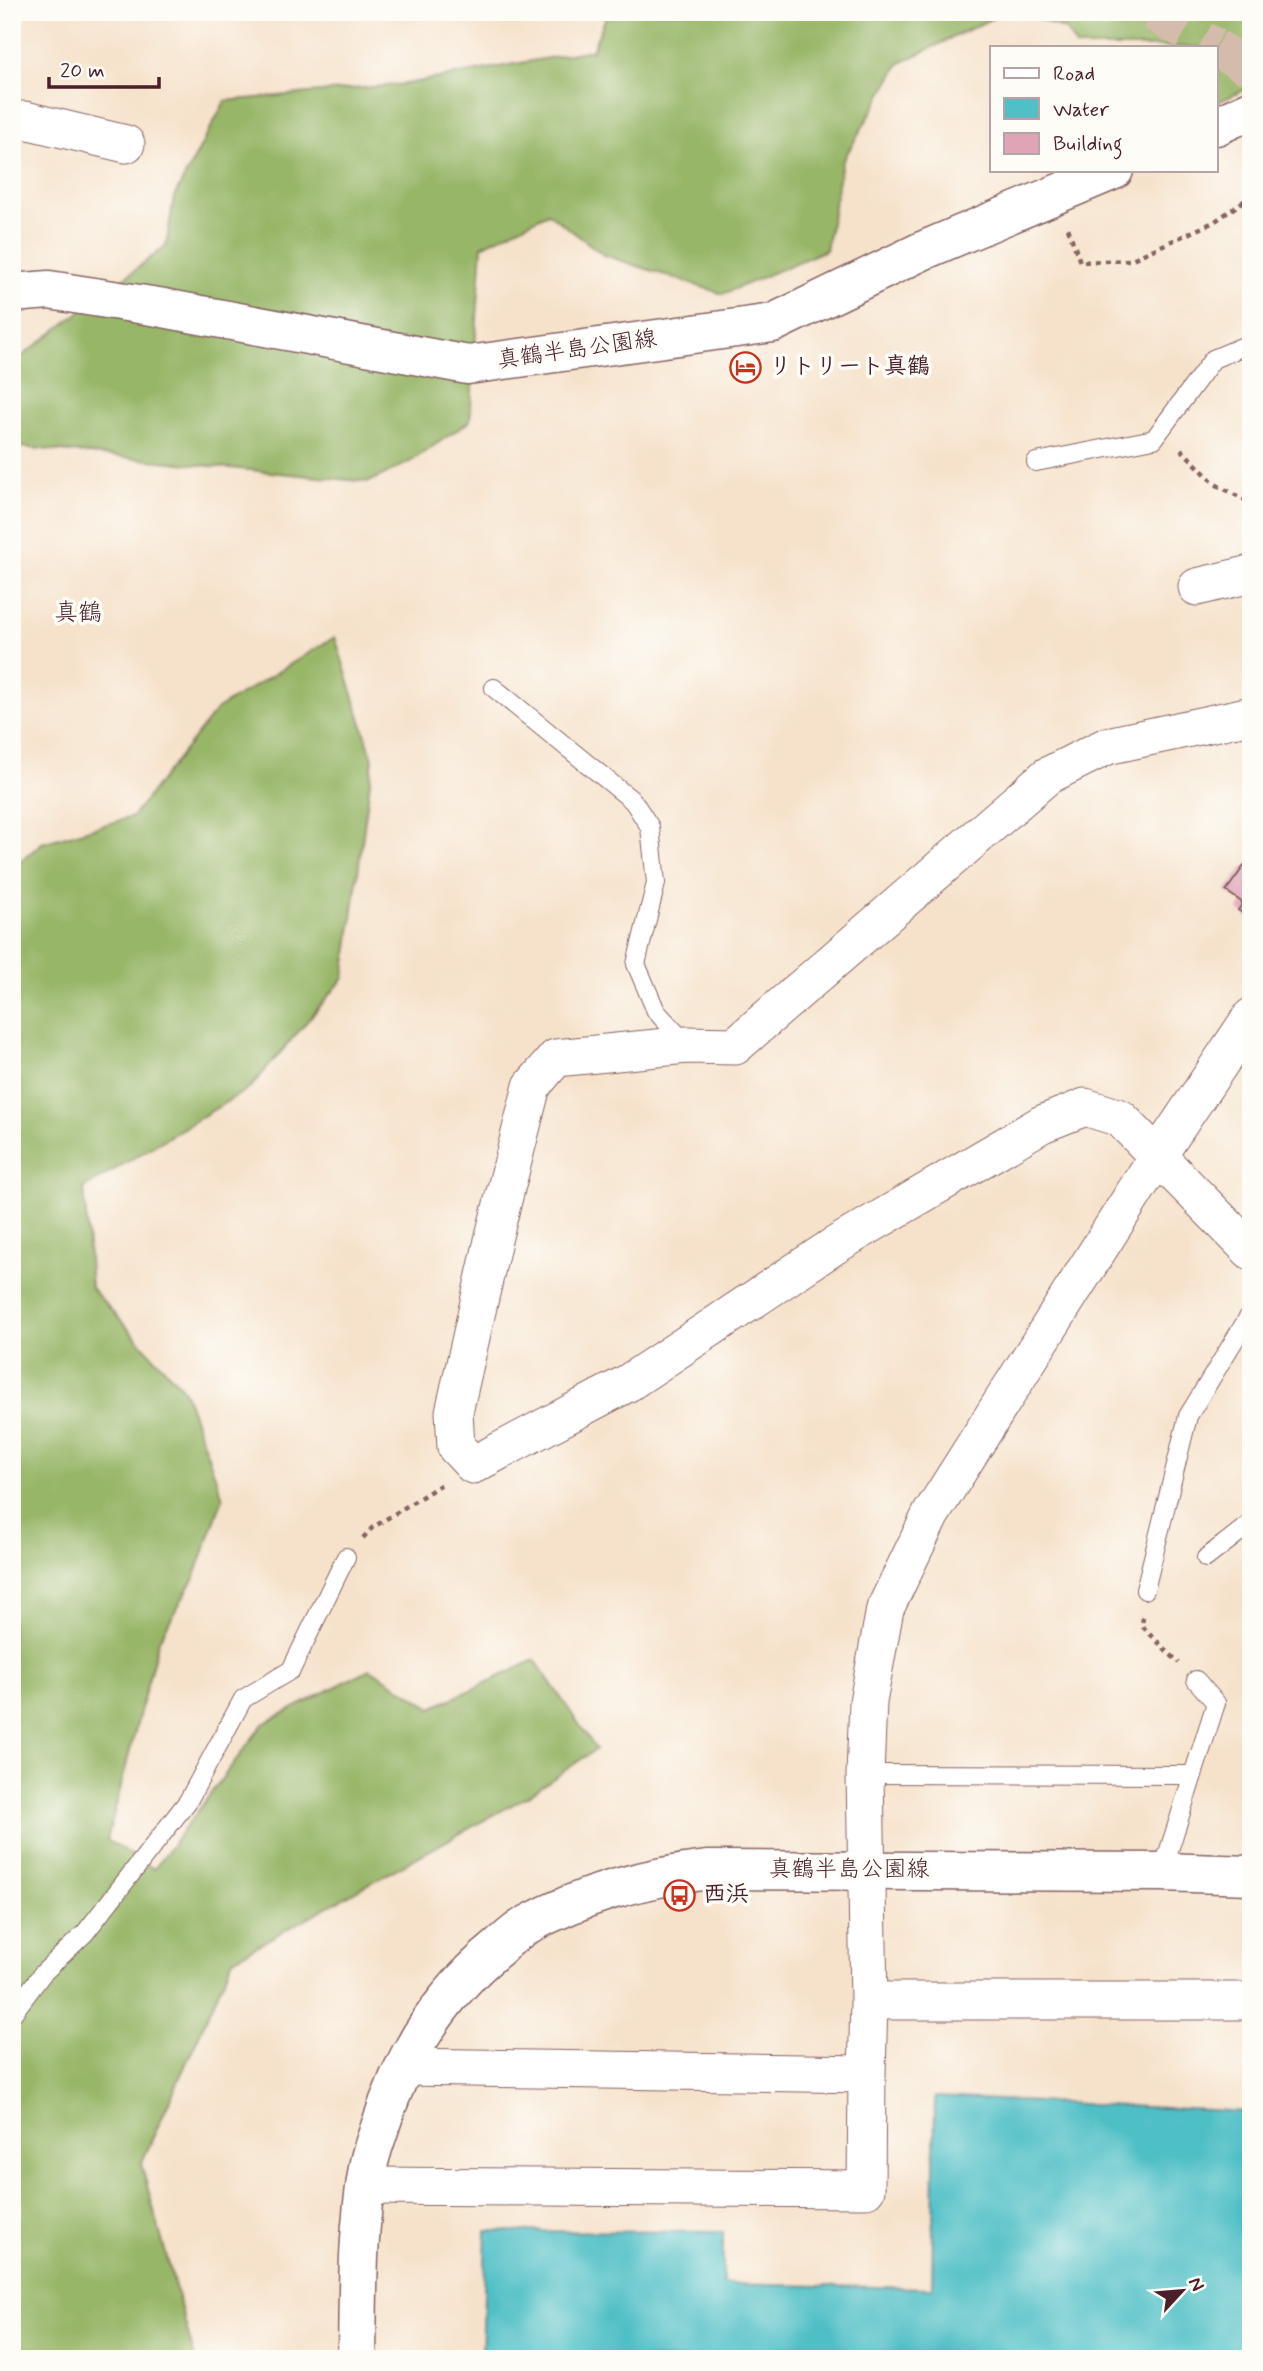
<svg xmlns="http://www.w3.org/2000/svg" width="1263" height="2371" font-family="Mynerve,'Klee One',sans-serif">
<style>
.forest{fill:#98b668;stroke:#716a4a;stroke-width:2}
.water{fill:#50bfc6;stroke:#4d6f78;stroke-width:2}
.building{fill:#e0a4b7}
.lines{fill:none;stroke-linecap:round;stroke-linejoin:round}
.highway-tunnel{stroke:#d4bbab;stroke-width:38;stroke-dasharray:38 19;stroke-linecap:butt}
.lane-casing{stroke:#866363;stroke-width:20}
.street-casing{stroke:#866363;stroke-width:39}
.secondary-casing{stroke:#866363;stroke-width:41}
.path{stroke:#866363;stroke-width:4.5;stroke-dasharray:5 5;stroke-linecap:butt}
.lane{stroke:#fff;stroke-width:18}
.street{stroke:#fff;stroke-width:37}
.secondary{stroke:#fff;stroke-width:38}
.labels{text-anchor:middle;dominant-baseline:central;stroke-width:7;stroke-linejoin:round;paint-order:stroke}
.street-label{font-size:23px;fill:#4a1f2b;stroke:#fdfcf7}
.poi-label{font-size:23px;font-weight:bold;fill:#4a1f2b;stroke:#fdfcf7;text-anchor:start}
.neighbourhood-label{font-size:24px;fill:#4a1f2b;stroke:#fdfcf7}
</style>
<rect width="100%" height="100%" fill="#fdfcf7"/>
<filter id="ink" filterUnits="userSpaceOnUse"><feTurbulence type="fractalNoise" baseFrequency=".0143" numOctaves="2"/><feDisplacementMap in="SourceGraphic" scale="14" xChannelSelector="R" yChannelSelector="G"/><feConvolveMatrix kernelMatrix="1 2 1 2 8 2 1 2 1" color-interpolation-filters="sRGB"/></filter>
<filter id="wash" filterUnits="userSpaceOnUse"><feTurbulence type="fractalNoise" baseFrequency=".00686" numOctaves="4" result="noise"/><feDisplacementMap in="SourceGraphic" scale="28" xChannelSelector="R" yChannelSelector="G"/><feGaussianBlur stdDeviation="1.57" result="paint"/><feColorMatrix in="noise" values="0 0 0 0 0 0 0 0 0 0 0 0 0 0 0 0 0 1.4 0 .05"/><feComposite in="paint" operator="in"/></filter>
<g filter="url(#wash)">
<rect width="100%" height="100%" fill="#f6e2cb"/>
<path class="forest" d="M608,12H1005L900,63L842,162L826,250L723,294L604,255L548,213L482,246L470,421L410,462L369,482L12,446V364L166,246L174,197L225,101L406,84L592,50Z
M1023,12H1251V87L1216,103V47H1076L1066,30Z
M335,637L373,759L344,978L251,1087L84,1188L91,1288L184,1390L223,1498L195,1576L158,1642L107,1840L154,1869L263,1724L370,1669L432,1708L535,1660L596,1749L528,1796L233,1959L141,2164L195,2359H12V869L42,843L132,817L217,709Z"/>
<path class="water" d="M935,2097L1251,2112V2359H482L486,2231L723,2232V2284L932,2288Z"/>
<g id="blocks">
<path class="building" d="M1244,866L1251,871V919L1238,910L1243,903L1226,891Z"/>
</g>
</g>
<g filter="url(#ink)">
<use href="#blocks" fill-opacity="0" stroke="#866363" stroke-width="2"/>
<g class="lines">
<path class="highway-tunnel" d="M1153,12L1215,47
M1216,48L1251,68"/>
<defs>
<path id="lane" d="M1036,462L1154,439L1213,359L1251,343
M494,688L633,801L650,827L656,883L636,964L656,1011L687,1045
M1206,1558L1251,1523
M1145,1590L1188,1416L1251,1313
M865,1774L1192,1775
M1162,1872L1216,1703L1196,1680
M12,2014L42,1974L85,1933L188,1801L243,1699L291,1670L346,1557"/>
<path id="street" d="M12,120H25L126,144
M1197,587L1251,574
M1251,715L1107,746L1047,776L735,1046L687,1045L556,1058L532,1086L494,1236L454,1412L456,1447L473,1465L628,1383L834,1246L1042,1124L1085,1107L1120,1118L1251,1251
M869,2001H1251
M404,2067L867,2074L869,2001L865,1774L868,1702L885,1609L931,1514L1157,1157L1251,1017
M365,2186L866,2189L867,2074"/>
<path id="secondary" d="M1216,126L1251,110
M12,293L49,290L158,307L468,365L773,323L922,251L1114,170
M357,2359C358,2295 357,2231 368,2168C370,2154 376,2140 380,2127C402,2057 440,1995 498,1948C507,1940 516,1931 527,1925C584,1894 645,1877 709,1870L1162,1872L1251,1875"/>
</defs>
<use href="#lane" class="lane-casing"/>
<use href="#street" class="street-casing"/>
<use href="#secondary" class="secondary-casing"/>
<path class="path" d="M1068,228L1080,262L1130,260L1214,222L1251,196
M1181,449L1215,484L1251,503
M363,1538L372,1528L442,1484
M1143,1617L1142,1626L1179,1663"/>
<use href="#lane" class="lane"/>
<use href="#street" class="street"/>
<use href="#secondary" class="secondary"/>
</g>
</g>
<defs>
<symbol id="hotel-ring" viewBox="-11 -11 22 22"><circle r="9.5" fill="#fdfcf7" stroke="#c8321e" stroke-width="1.5"/><path d="M-6-4.5h1.5V1H6V5H4.5V3h-9V5H-6ZM-4 0a1.8 1.8 0 1 1 3.6 0ZM.5 0V-2.5h3Q6-2.5 6 0Z" fill="#c8321e"/></symbol>
<symbol id="bus-ring" viewBox="-11 -11 22 22"><circle r="9.5" fill="#fdfcf7" stroke="#c8321e" stroke-width="1.5"/><path d="M-5-6H5V4H4V6H2V4H-2V6H-4V4H-5ZM-3.5-4V0h7V-4ZM-3.5 1.2v1.5H-2V1.2ZM2 1.2v1.5H3.5V1.2Z" fill="#c8321e"/></symbol>
</defs>
<g fill-rule="evenodd">
<use href="#hotel-ring" x="728" y="350" width="35" height="35"/>
<use href="#bus-ring" x="662" y="1878" width="35" height="35"/>
</g>
<g class="labels">
<g class="street-label">
<text transform="translate(577 350) rotate(-8)">真鶴半島公園線</text>
<text x="849" y="1870">真鶴半島公園線</text>
</g>
<g class="poi-label">
<text x="769" y="367">リトリート真鶴</text>
<text x="703" y="1895">西浜</text>
</g>
<g class="neighbourhood-label">
<text x="78" y="613">真鶴</text>
</g>
</g>
<rect width="1263" height="2371" fill="none" stroke="#fdfcf7" stroke-width="42"/>
<rect x="990" y="46" width="228" height="126" fill="#fdfcf7" stroke="#b5a4a5" stroke-width="2"/>
<rect x="1004" y="68" width="35" height="10" fill="#ffffff" stroke="#b5a4a5" stroke-width="2"/>
<text x="1053" y="80" font-size="21" fill="#4a1f2b">Road</text>
<rect x="1004" y="98" width="35" height="21" fill="#50bfc6" stroke="#b5a4a5" stroke-width="2"/>
<text x="1053" y="116" font-size="21" fill="#4a1f2b">Water</text>
<rect x="1004" y="133" width="35" height="21" fill="#e0a4b7" stroke="#b5a4a5" stroke-width="2"/>
<text x="1053" y="150" font-size="21" fill="#4a1f2b">Building</text>
<g transform="translate(1182 2291) rotate(64)" stroke="#fdfcf7" stroke-width="5" paint-order="stroke">
<path d="M0-5L12 26L0 18L-12 26Z" fill="#4a1f2b"/>
<text y="-10" font-size="19" font-weight="bold" text-anchor="middle" fill="#4a1f2b">N</text>
</g>
<path d="M49 77v10h110v-10" fill="none" stroke="#4a1f2b" stroke-width="3.5"/>
<text x="60" y="77" font-size="21" fill="#4a1f2b" stroke="#fdfcf7" stroke-width="5" paint-order="stroke">20 m</text>
</svg>
